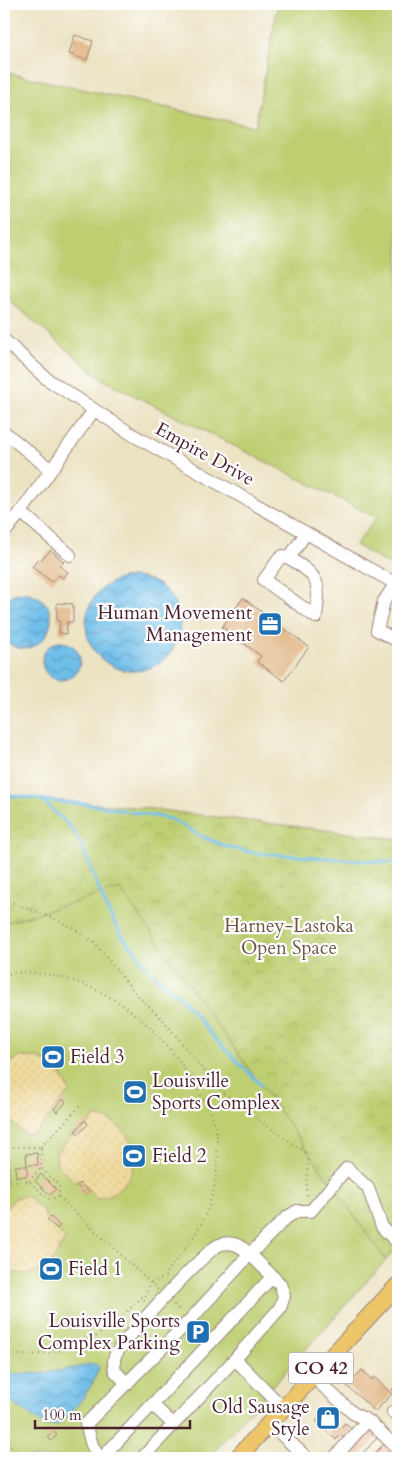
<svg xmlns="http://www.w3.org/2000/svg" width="402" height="1462" font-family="Cardo,serif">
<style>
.grass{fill:#becf72;stroke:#84774e}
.sand{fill:url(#sand-dots);stroke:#9c7c64}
.park{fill:url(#park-crowns);stroke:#84774e}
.water{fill:url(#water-waves);stroke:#5c6e8a}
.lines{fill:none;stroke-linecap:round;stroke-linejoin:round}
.stream{stroke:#6ebee9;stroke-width:3}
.building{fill:#e3ba8c}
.minor-casing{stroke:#9b8177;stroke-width:14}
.major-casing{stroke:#9b8177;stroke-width:18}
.path{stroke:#9b8177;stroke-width:2;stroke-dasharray:1 4;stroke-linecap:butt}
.minor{stroke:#fff;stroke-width:12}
.major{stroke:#ecc669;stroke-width:16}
.labels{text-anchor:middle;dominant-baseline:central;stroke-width:4.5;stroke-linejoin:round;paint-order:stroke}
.shield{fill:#fff;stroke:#80626b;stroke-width:1}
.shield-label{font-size:18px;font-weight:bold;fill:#4a1f2b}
.street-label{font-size:19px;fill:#4a1f2b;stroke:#fff}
.poi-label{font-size:19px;fill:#4a1f2b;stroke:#fff;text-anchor:start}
.park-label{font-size:19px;fill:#6d5440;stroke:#fff}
</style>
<defs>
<pattern id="sand-dots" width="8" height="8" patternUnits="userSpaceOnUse" patternTransform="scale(1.25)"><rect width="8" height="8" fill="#eeda9e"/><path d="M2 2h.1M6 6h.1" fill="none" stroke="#cebb88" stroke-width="1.8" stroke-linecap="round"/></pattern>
<pattern id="park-crowns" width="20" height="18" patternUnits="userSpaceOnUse" patternTransform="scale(1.25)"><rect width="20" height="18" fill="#becf72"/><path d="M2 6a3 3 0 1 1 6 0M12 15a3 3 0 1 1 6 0" fill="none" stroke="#a5b163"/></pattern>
<pattern id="water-waves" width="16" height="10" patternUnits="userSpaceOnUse" patternTransform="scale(1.25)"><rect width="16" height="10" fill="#6ebee9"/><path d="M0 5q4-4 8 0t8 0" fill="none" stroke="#5c9abd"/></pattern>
</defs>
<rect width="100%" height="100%" fill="#fff"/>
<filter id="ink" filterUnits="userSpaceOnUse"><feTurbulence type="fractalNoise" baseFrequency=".02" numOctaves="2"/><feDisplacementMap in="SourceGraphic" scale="10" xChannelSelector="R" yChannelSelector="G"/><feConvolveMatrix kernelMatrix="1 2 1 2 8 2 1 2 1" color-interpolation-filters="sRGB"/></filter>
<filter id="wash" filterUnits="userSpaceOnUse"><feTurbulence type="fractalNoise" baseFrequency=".0096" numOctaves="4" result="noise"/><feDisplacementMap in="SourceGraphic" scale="20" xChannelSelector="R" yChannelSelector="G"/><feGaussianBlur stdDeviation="1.12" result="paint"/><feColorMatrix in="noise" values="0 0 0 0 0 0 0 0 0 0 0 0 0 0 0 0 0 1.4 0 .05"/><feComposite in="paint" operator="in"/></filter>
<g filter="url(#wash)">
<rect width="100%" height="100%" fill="#ece3c3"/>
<path class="grass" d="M278,4H398V570L355,545L377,518L102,379L12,303L4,286V72L255,127Z
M120,888L386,1260L208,1458H4V923Z"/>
<path class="sand" d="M19,1057C48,1056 58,1067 70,1091L53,1110L50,1117L34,1134H25L8,1119L7,1113L4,1110V1065Z
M96,1116C129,1122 148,1160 122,1186C115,1193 107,1196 98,1198L79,1181H74L57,1165L56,1153L73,1135H78Z
M27,1196L44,1212L45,1218L66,1239C61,1245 58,1252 54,1259C43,1274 20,1278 4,1269V1210L16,1197Z"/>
<path class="park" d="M4,796L143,808L398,839V1247L386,1260L120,889L4,923Z"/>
<path class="water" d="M86 624a47 47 0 1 1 94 0a47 47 0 1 1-94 0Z
M23,592C80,602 38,674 4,639V601L14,594Z
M42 661a19 19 0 1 1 38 0a19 19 0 1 1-38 0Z
M90,1364H95L99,1367C93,1389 74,1410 58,1425L45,1426L4,1397V1373C38,1375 56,1373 90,1364Z"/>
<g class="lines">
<path class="stream" d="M4,794L58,802L88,804L171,819L203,837L227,847L254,853L398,863
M42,800L71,827L82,846L106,907L120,933L136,952L148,969L183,1000L216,1040L261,1085"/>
</g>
<g id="blocks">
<path class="building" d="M75,35L93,41L87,60L69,54Z
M51,550L64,562L59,566L68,572L63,578L59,575L52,582L32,567L38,559L40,561Z
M243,598L309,647L284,681L257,662L261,656L222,627Z
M57,603L73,604V622H67L66,634L59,633L60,621H57Z
M63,1099L66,1102L57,1112L54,1109Z
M85,1120L88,1124L79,1134L75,1131Z
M37,1153L38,1165H27L26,1154Z
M15,1166H27V1176L16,1177Z
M41,1174L56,1189L50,1195L35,1181Z
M80,1183L90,1192L86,1195L77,1186Z
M51,1217L60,1226L57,1229L47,1220Z
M362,1370L372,1380L374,1377L392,1394L375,1411L347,1386Z
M398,1382V1396L392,1390Z
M323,1414L339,1429L345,1423L352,1430L344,1438L340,1435L336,1440L316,1421Z
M368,1426L379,1436L358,1458H340Z
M53,1431L57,1435L51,1441L48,1437Z
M386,1442L396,1452L390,1458H370Z"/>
</g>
</g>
<g filter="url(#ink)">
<use href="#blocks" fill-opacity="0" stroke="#9b8177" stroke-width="1"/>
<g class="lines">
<defs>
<path id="minor" d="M4,340L47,379L133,435L398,585
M4,432L51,470
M21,512L70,555
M4,533L21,512L94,410
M289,558C320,577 320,582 316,617L264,580L279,559L283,556L289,558L306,533
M396,583L384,601L377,630L398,641
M235,1359L283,1408
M313,1377L353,1413L370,1422L398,1449
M127,1384L115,1371C114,1366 113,1361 115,1356C120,1343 207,1249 219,1245C232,1240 241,1246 250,1254L286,1218L297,1211H311L347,1168L368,1188L382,1227L398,1243
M153,1405L173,1424
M393,1412L398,1416
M269,1423L307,1458
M99,1458L92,1445L86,1424L190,1320L250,1254L280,1284L284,1296L280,1308L235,1359L142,1458
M102,1458L273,1276
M336,1458L335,1457L367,1421"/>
<path id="major" d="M237,1458L398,1285"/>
</defs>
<use href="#minor" class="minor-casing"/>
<use href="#major" class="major-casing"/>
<path class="path" d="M4,873C7,886 10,896 4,908
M8,901L50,917L73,928L94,942L136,994L164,1021L215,1085L242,1108L309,1155L306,1189L308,1196
M4,975C16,971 29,972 41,974C108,981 162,1029 195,1085C205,1101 217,1121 217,1140C220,1203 201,1231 163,1276
M4,1145L6,1147H41V1168L59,1185V1197L158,1290
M6,1147L10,1181H29L48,1199L59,1197
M41,1147L80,1106
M29,1181L41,1168
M4,1188L10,1181
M144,1301L150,1283L169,1275
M174,1305L181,1312
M4,1354C39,1358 79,1350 108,1328C121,1318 133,1306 145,1294
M4,1439L23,1458"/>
<use href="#minor" class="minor"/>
<use href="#major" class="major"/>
</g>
</g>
<defs>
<symbol id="office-square" viewBox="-11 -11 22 22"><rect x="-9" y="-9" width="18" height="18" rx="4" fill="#1f6fb2" stroke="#fff"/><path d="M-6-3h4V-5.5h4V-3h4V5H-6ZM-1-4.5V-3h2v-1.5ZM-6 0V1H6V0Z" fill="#fff"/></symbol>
<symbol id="stadium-square" viewBox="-11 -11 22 22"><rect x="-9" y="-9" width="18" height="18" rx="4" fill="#1f6fb2" stroke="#fff"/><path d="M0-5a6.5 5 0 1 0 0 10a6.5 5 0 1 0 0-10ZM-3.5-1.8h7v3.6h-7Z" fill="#fff"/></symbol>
<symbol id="parking-square" viewBox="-11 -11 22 22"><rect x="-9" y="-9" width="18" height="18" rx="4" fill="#1f6fb2" stroke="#fff"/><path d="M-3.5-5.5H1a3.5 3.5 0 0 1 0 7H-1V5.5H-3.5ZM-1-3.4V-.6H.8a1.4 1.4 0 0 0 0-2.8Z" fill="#fff"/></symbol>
<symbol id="shop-square" viewBox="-11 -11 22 22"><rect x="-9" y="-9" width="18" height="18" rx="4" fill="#1f6fb2" stroke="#fff"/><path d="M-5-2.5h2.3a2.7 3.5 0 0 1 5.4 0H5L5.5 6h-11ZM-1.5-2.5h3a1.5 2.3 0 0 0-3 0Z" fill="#fff"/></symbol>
</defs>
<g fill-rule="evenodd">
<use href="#office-square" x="256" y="610" width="28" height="28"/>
<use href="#stadium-square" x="39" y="1043" width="28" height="28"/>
<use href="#stadium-square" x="121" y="1078" width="28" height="28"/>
<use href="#stadium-square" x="120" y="1142" width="28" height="28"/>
<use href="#stadium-square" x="37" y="1255" width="28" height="28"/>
<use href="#parking-square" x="184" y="1318" width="28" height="28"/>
<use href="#shop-square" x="314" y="1404" width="28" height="28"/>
</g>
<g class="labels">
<rect class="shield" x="288.5" y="1352.5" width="65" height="31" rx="4"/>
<g class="shield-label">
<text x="321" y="1368">CO 42</text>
</g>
<g class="street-label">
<text transform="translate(205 454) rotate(29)">Empire Drive</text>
</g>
<g class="poi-label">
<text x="252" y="613" text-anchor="end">Human Movement<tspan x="252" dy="22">Management</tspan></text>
<text x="70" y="1057">Field 3</text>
<text x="152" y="1081">Louisville<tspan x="152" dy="22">Sports Complex</tspan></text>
<text x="152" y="1156">Field 2</text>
<text x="68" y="1269">Field 1</text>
<text x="180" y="1321" text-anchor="end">Louisville Sports<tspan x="180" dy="22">Complex Parking</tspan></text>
<text x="310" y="1407" text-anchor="end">Old Sausage<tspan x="310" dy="22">Style</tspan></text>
</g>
<g class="park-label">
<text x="289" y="926">Harney-Lastoka<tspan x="289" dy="22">Open Space</tspan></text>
</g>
</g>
<rect width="402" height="1462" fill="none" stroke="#fff" stroke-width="20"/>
<path d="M35 1420v8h155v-8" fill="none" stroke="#4a1f2b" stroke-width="2.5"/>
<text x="42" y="1420" font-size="15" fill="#4a1f2b" stroke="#ffffff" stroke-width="4" paint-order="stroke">100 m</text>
</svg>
